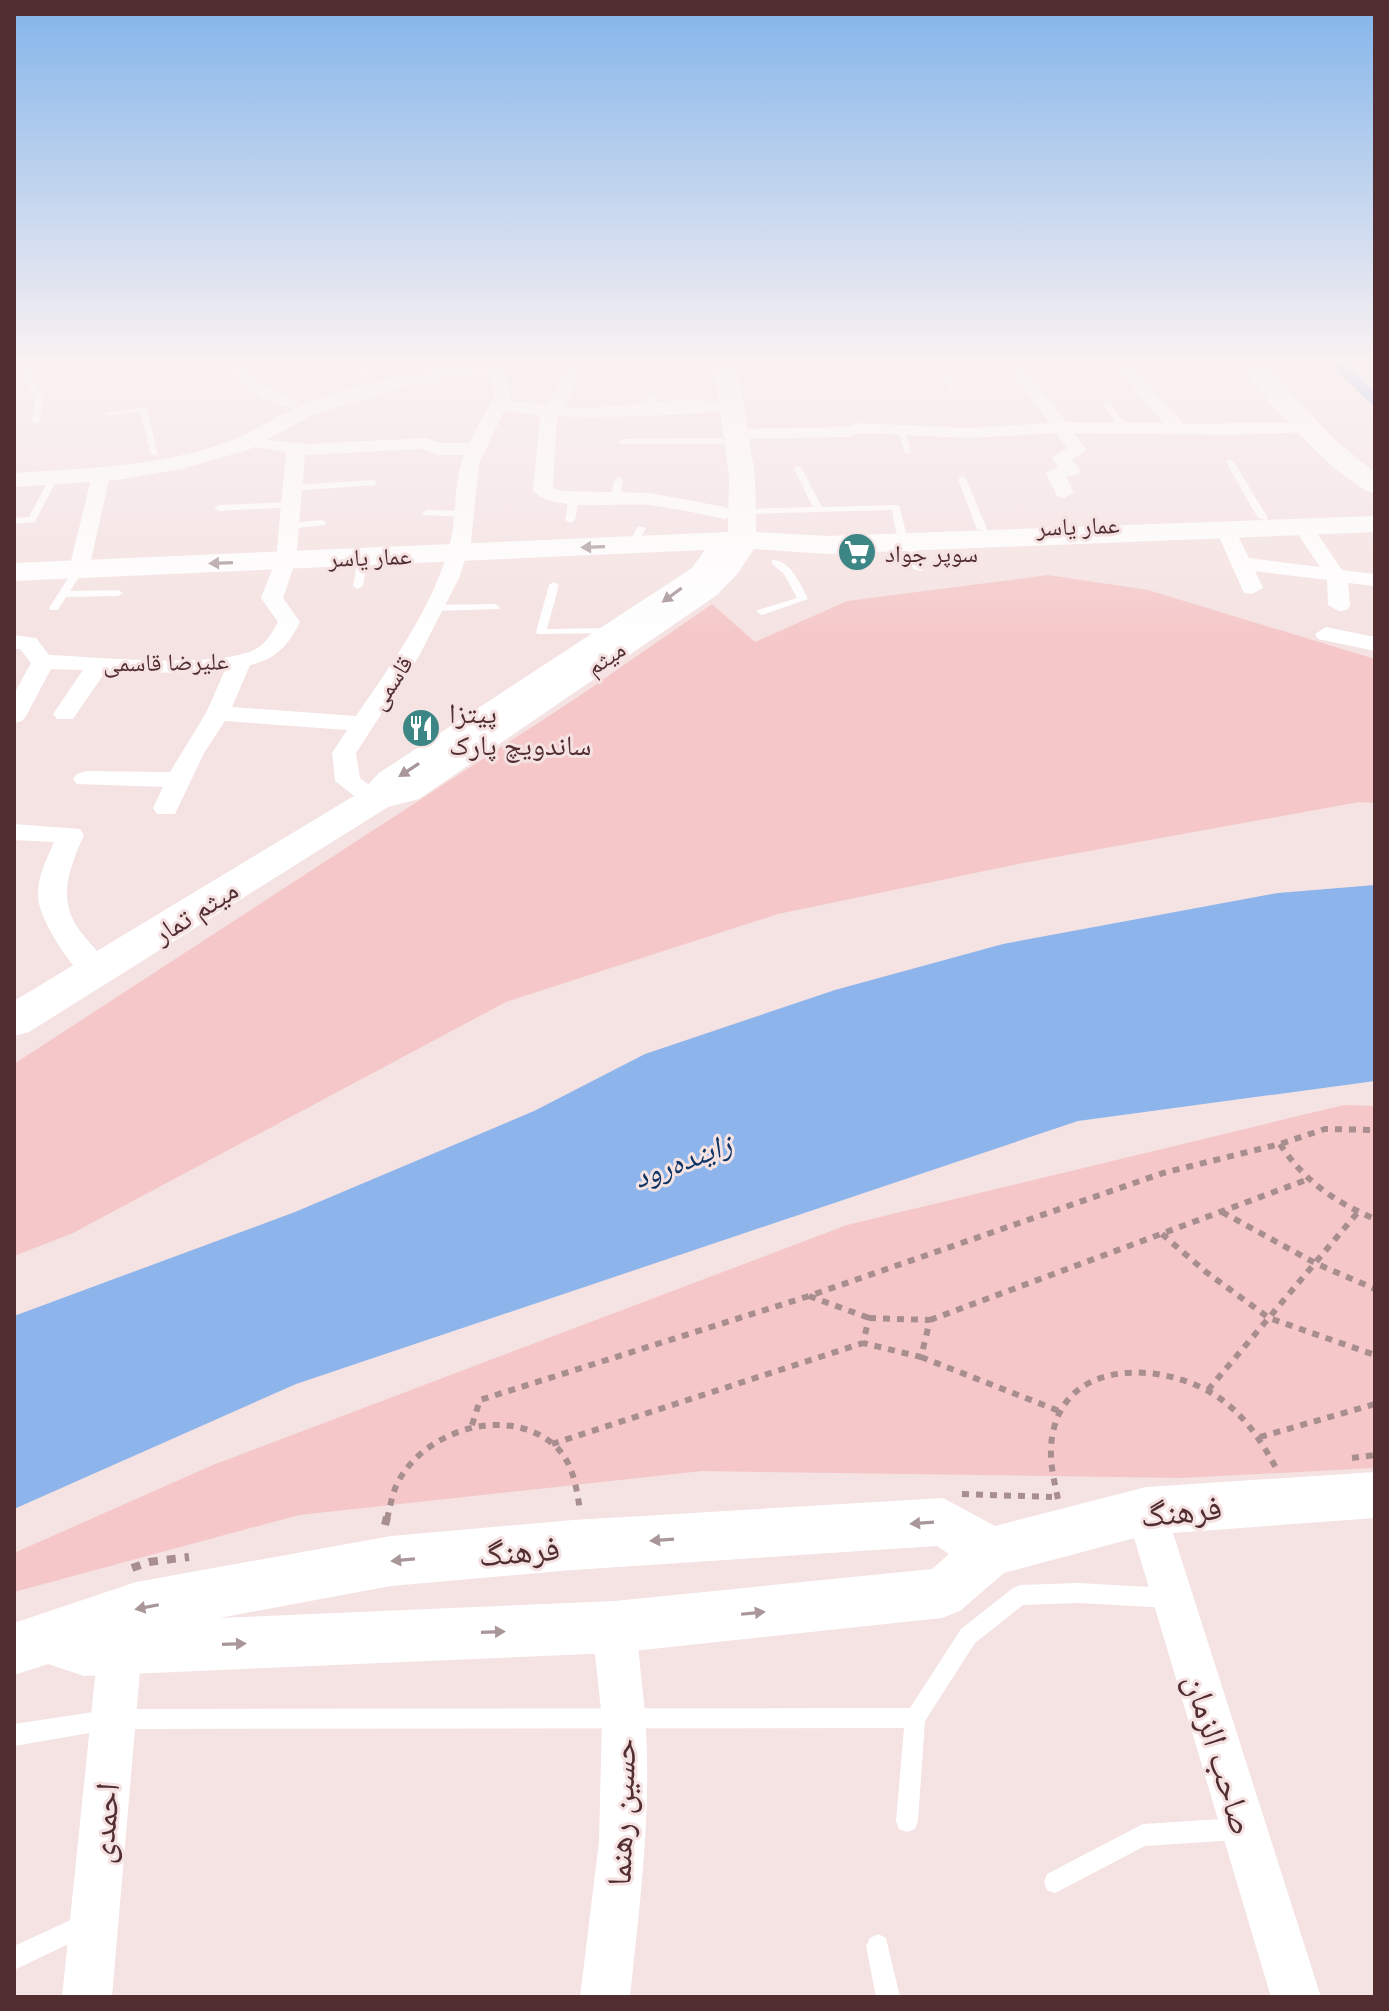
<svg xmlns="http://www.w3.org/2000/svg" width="1389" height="2011" font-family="'Golos Text','Noto Naskh Arabic',sans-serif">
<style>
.green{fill:#f5c7c8}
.water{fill:#8db5ec}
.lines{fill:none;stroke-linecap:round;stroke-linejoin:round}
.canal{fill:#8db5ec;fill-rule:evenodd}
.path-far1{stroke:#a98e8f;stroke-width:6;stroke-dasharray:7 7;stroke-linecap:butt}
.path{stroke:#a98e8f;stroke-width:8;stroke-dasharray:9 9;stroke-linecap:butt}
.service{fill:#fff;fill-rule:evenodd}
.minor{fill:#fff;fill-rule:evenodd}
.tertiary{fill:#fff;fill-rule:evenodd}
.secondary{fill:#fff;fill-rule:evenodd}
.oneway{fill:#a89698}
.labels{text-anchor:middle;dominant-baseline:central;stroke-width:6;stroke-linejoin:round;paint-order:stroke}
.far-street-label{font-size:24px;fill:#522e30;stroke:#f5e2e2}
.far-poi-label{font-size:24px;fill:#522e30;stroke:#f5e2e2;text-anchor:start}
.poi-label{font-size:28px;fill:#522e30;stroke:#f5e2e2;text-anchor:start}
.street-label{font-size:28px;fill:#522e30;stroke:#f5e2e2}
.water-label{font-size:30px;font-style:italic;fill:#0d3465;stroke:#f5e2e2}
.near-street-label{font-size:34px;fill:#522e30;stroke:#f5e2e2}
</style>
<rect width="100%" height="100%" fill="#f5e2e2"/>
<path class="green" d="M1048,575L1148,590L1375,659V803L1359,802L1023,863L778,914L506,1002L73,1233L14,1256V1064L575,699L712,604L755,642L847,601Z
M1344,1105L1375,1106V1468L1181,1478L702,1471L299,1515L14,1592V1553L213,1465L847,1225Z"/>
<path class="water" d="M1375,885V1081L1078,1121L296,1384L14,1509V1316L295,1212L534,1111L645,1054L835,990L1003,944L1278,893Z"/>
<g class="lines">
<path class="canal" d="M1329,362H1344L1375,392V405L1370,403Z"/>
<path class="path-far1" d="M1280,1144C1304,1181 1335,1202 1375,1219
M1222,1212L1315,1263L1375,1289
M1162,1234L1206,1272L1269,1318L1375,1355
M809,1296L869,1318
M869,1318L930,1320L921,1357L863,1343Z
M930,1320L1306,1180
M921,1357L1059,1411
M1208,1390L1358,1212
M472,1425L480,1400L809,1296L1163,1173L1280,1144L1325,1129L1375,1130
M1260,1437L1375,1404
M552,1444L863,1343
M1352,1458L1375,1455
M962,1494L1052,1497
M1058,1499C1053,1476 1048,1455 1053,1432C1069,1356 1168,1363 1218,1397C1244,1415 1261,1440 1276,1468
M387,1519C390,1508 392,1494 397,1484C423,1431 504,1405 552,1443C573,1460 576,1486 580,1510"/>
<path class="path" d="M385,1525L387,1517
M132,1568L149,1562L189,1557"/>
<path class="service" d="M935,362H943L957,387L956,389H950Z
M28,367L32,369L35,385L44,396L40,422L36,424L32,422L36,396L27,386L24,369Z
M239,368H242V372L161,381L157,379L161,377Z
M649,393L656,395L657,412L650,410Z
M1104,403H1110L1127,426L1126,428H1120L1103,405Z
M143,407L147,409L158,456L151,454L140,412L109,415L105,413Z
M898,428L905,430L911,454L904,452Z
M623,439L721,438L725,441L721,444H620L619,442Z
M1230,459L1234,462L1268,518L1266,520L1258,518L1226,462Z
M798,466L802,469L822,507L899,505L906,532L901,535L896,532L892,510L747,514V510L750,509L813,507L794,469Z
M53,476L57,479L35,522L14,524V518L29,517L49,479Z
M962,476L966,479L987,529L985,531L977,529L958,479Z
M619,477L623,480L620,498L615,501L610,498L615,480Z
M373,480L377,483L376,485L292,491L288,488L292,485Z
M574,494L579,497L575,520L570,523L565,520L569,497Z
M291,502L296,505L294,507L219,511L214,508L219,505Z
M427,510L465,511L470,514L465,517L424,515L422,513Z
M322,520L327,523L325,525L289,529L284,526L289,523Z
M638,526L646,528L636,547H630L628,545Z
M908,539L913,542L923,569L921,571L913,569L903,542Z
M363,554L368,557L363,586L358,589L353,586L358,557Z
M772,560C791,560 800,584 808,599L762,615L757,612L758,610L797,598L784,574L772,564Z
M79,566L84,569L70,591L118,590L123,593L118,596L66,597L58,610H50L49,608L74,569Z
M554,582L559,585L547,629L612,628L616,629V633L537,634L536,632L549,585Z
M495,604L500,607L499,609L433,611L428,608L433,605Z
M1078,1583L1169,1588L1176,1591L1179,1598L1176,1605L1169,1608L1078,1603L1023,1605L975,1643L925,1721L918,1821L915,1829L907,1832L899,1829L896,1821L904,1728L113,1729L14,1746V1724L113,1709L910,1708L961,1629L1013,1588L1020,1585Z
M1238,1818L1246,1821L1249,1829L1246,1837L1238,1840L1145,1846L1055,1893L1047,1890L1044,1882L1047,1874L1143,1824Z
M86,1913L94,1916L97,1924L94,1932L14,1970V1946Z
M878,1934L886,1938L900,1997H876L866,1946L870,1938Z"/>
<path class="minor" d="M78,362L70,367L14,373V363Z
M230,362H246L257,380L300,403L291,408C265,402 238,389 230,362Z
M345,362H363L373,372L365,377Z
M489,362C504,367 514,386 509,401L548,405L570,362H586L565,407C617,412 674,392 725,404L728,408C719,416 578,418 557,416L553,488L562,491L649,493L725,507L735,513L725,519C700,514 675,508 650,505C621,502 553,513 533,491L540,415L504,411L479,464L471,542L459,578L419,656L356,753L360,778L388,799L384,805H366L335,781L332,753L347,730L225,721L204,753L175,814H157L153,808L163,787L77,784L73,779L77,774L86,771L170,772L206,713L225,670L181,673L106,671L73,719H57L53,714L83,670L51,669L26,716L22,721L14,723V694L31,663L20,649H14V635L36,638L49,655C99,657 212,669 254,650C266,644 272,633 278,622L261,598L276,560L286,452L242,445L239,441L242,437L307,444L426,438L441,443H469L494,396L491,379L481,367ZM423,449L438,455H464C452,486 458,519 448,551C430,611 391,665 356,716L232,707L250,665C276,659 288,646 300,622L283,598L296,560L305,455Z
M719,362H939L931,367C863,372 795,372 726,369L720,368Z
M1005,362H1021L1066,422L1164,423L1109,362H1126L1184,424L1309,422L1318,427L1309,432L1229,435L1074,433L1087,450L1072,460L1080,470L1078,474L1066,477L1074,492L1064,498L1057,496L1046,473L1058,467L1052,458L1067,448L1056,433L969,438L861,433L847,437L737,439L728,434L737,429L846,427L860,423L969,428L1049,423Z
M101,469L110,475L89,569L79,575L69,569L92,475Z
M1303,521L1310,523L1342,570L1375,574V586L1348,583L1350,605L1347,610L1339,611L1328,605L1327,580L1255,571L1263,588L1252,594L1244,593L1216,530L1219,526H1233L1249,558L1320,567L1293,527Z
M1326,627L1375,637V651L1318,639L1315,634Z
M14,824L80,829L84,835C70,867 56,899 80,931C90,944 103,956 112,971L107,978C101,980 96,982 89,979C71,970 38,917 38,896C37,877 47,859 54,842L14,840Z
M1146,1491L1160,1497L1166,1511L1321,1997H1271L1126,1511L1132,1497Z
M614,1605L629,1612C639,1635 639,1660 642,1684C655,1789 641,1893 630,1997H580L599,1841L602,1719L592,1627L599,1612Z
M120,1626L135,1633L142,1648L112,1997H62L98,1648L105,1633Z"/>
<path class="tertiary" d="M482,362H575L565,368L489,373L412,384L310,416L248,450L181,469L118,480L14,487V473C87,468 163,467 232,440C255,432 275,416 298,407C359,383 417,371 482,362Z
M1375,1472V1518L1146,1535L1004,1573L960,1611L942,1618L614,1653L84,1676L48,1664L14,1675V1623L136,1582L391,1536L573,1520L943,1498L995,1526L1146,1487ZM937,1546L949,1554L932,1569L614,1601L219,1618L391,1586L573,1570Z"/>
<path class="secondary" d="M713,362H737L755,476L756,532L827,536L1375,516V532L827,554L754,549L738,573L717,595L419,799L388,807L29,1032L14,1036V1001L362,791L379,773L692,568L705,550L14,581V563L728,532L729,476Z
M1237,362H1262L1333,438L1375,473V494C1340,485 1259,393 1237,362Z"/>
</g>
<defs><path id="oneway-solid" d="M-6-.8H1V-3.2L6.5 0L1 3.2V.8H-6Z" transform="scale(2)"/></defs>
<g class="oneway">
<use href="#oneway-solid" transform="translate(593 547) rotate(178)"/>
<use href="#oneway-solid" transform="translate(221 563) rotate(178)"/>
<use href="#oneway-solid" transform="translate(672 595) rotate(144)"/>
<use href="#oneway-solid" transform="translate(409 770) rotate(147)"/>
<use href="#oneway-solid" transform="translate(922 1523) rotate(176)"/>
<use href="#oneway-solid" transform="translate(662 1540) rotate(176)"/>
<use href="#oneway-solid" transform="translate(403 1560) rotate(175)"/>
<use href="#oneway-solid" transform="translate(147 1607) rotate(169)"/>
<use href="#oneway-solid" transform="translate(753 1613) rotate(-6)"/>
<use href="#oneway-solid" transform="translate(493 1632) rotate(-2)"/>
<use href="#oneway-solid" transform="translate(234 1644) rotate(-2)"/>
</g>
<linearGradient id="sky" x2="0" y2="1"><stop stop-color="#83b4ea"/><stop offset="0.56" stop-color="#faf2f2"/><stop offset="1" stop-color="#faf2f2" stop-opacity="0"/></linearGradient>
<rect width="1389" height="644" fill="url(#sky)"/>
<defs>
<symbol id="supermarket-disc" viewBox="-11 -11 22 22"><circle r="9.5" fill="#3d8686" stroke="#f5e2e2"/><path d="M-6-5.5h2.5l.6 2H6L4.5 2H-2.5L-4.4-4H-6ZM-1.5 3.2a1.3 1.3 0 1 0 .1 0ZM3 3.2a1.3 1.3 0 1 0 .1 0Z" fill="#fff"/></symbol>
<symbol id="restaurant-disc" viewBox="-11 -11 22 22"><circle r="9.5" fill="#3d8686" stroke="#f5e2e2"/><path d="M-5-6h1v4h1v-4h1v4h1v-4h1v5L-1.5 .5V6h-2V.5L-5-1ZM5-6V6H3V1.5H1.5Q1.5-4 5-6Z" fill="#fff"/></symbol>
</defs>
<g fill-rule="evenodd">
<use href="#supermarket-disc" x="835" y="530" width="44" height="44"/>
<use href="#restaurant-disc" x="399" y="706" width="44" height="44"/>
</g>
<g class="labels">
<g class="far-street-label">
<text transform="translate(1078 525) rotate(-2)">عمار یاسر</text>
<text transform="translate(370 556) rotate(-2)">عمار یاسر</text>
<text transform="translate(605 657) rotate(-34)">میثم</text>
<text transform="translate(166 661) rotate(-1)">علیرضا قاسمی</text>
<text transform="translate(390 682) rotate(-57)">قاسمی</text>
</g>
<g class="far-poi-label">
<text x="885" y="552">سوپر جواد</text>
</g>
<g class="poi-label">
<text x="449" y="712">پیتزا<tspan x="449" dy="32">ساندویچ پارک</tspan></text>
</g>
<g class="street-label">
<text transform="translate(195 911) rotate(-32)">میثم تمار</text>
</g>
<g class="water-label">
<text transform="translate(682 1160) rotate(-21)">زاینده‌رود</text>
</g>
<g class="near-street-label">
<text transform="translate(1181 1510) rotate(-6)">فرهنگ</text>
<text transform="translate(519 1550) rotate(-5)">فرهنگ</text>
<text transform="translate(1221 1754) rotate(73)">صاحب الزمان</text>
<text transform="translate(620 1812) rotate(-88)">حسین رهنما</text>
<text transform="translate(103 1823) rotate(-85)">احمدی</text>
</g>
</g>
<rect width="1389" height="2011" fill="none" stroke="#522e30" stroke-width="32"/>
</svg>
